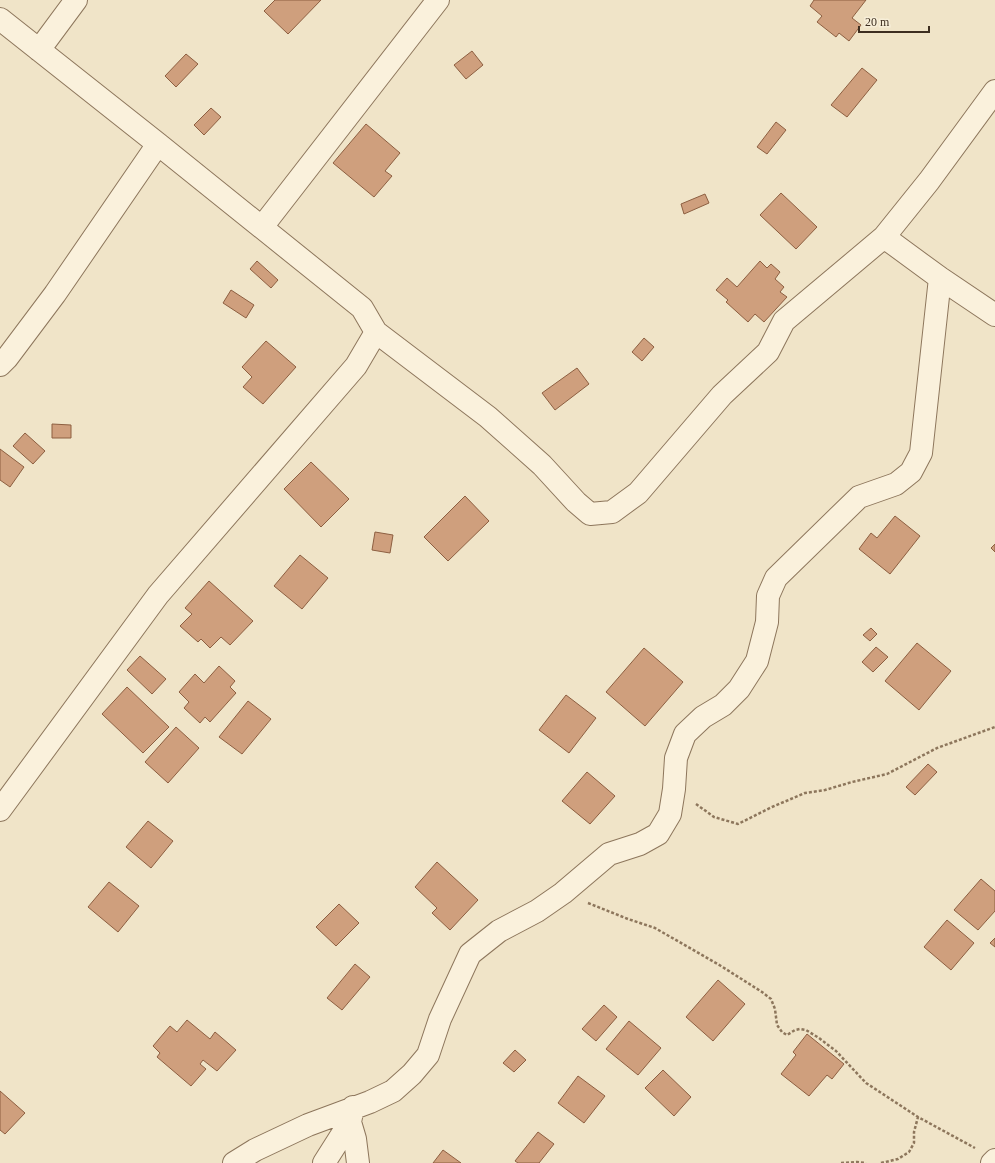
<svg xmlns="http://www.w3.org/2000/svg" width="995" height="1163" font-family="Georgia,serif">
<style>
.building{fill:#cf9f7d;stroke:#8d5f41}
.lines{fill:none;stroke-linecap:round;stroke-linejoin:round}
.minor-casing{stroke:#8d765c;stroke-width:24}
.path{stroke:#8d765c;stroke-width:2.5;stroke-dasharray:3 2;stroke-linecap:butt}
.minor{stroke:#faf1dc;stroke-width:22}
</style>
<rect width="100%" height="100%" fill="#f0e4c8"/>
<path class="building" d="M275,0H321L288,34L264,11Z
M814,0H866L852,18L861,25L849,41L839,33L836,37L817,22L822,16L810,6Z
M472,51L483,65L466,79L454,65Z
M186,54L198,64L176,87L165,76Z
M862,68L877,80L847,117L831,105Z
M211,108L221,117L204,135L194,125Z
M776,122L786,130L767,154L757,147Z
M366,124L400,153L385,171L392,176L374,197L333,163Z
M781,193L817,227L796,249L760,215Z
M705,194L709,203L684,214L681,204Z
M257,261L278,280L271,288L250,269Z
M760,261L767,268L771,264L780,272L775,279L784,287L780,292L787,297L764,322L755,314L748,322L726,302L728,300L716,290L727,278L737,287Z
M231,290L254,305L246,318L223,303Z
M644,338L654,347L642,361L632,352Z
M266,341L296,367L263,404L243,387L252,377L242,367Z
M577,368L589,384L555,410L542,393Z
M52,424L71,425V438H52Z
M25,433L45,451L33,464L13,446Z
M0,449L24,467L10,487L0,480Z
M311,462L349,499L321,527L284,489Z
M465,496L489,521L448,561L424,537Z
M895,516L920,536L890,574L859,549L871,533L877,538Z
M375,532L393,535L390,553L372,550Z
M995,544V552L991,548Z
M300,555L328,578L302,609L274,586Z
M209,581L253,621L230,645L221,637L210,648L201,639L198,642L180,626L192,614L185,608Z
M871,628L877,634L870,641L863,635Z
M917,643L951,671L919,710L885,681Z
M876,647L888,657L873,672L862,662Z
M644,648L683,682L645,726L606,692Z
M140,656L166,679L152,694L127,670Z
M219,666L235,681L230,687L236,693L210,722L205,717L200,723L184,708L189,702L179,692L195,674L204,683Z
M127,687L169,727L143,753L102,714Z
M566,695L596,718L569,753L539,730Z
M248,701L271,719L242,754L219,737Z
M176,727L199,748L168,783L145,762Z
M928,764L937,772L915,795L906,787Z
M587,772L615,796L590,824L562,801Z
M148,821L173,841L151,868L126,847Z
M437,862L478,900L450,930L432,913L437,908L415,887Z
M981,879L995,891V911L978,930L954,910Z
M109,882L139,906L118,932L88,907Z
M339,904L359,923L336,946L316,927Z
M947,920L974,943L951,970L924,947Z
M995,938V947L990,943Z
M355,964L370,977L342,1010L327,998Z
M718,980L745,1004L713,1041L686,1017Z
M604,1005L617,1017L596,1041L582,1029Z
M187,1020L210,1039L215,1032L236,1050L217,1071L203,1060L200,1064L206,1069L191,1086L157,1057L160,1053L153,1046L170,1026L177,1032Z
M629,1021L661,1048L638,1075L606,1049Z
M807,1034L844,1064L832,1079L827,1075L809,1096L781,1074L796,1055L793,1052Z
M515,1050L526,1060L514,1072L503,1063Z
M663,1070L691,1097L674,1116L645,1088Z
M578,1076L605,1096L584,1123L558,1103Z
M0,1091L25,1113L5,1134L0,1130Z
M538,1132L554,1144L539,1163H518L515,1161Z
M443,1150L461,1163H433Z"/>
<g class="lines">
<defs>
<path id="minor" d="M0,19L158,144L362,308L376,332L356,366L158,595L0,810
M39,50L76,0
M995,91L929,181L884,237L940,278L995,315
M262,227L438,0
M376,332L488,417L542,465L576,502L590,514L612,512L638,493L722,395L768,352L784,321L884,237
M0,365L7,358L55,294L158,144
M350,1122L355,1139L358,1163
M234,1163L255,1150L308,1125L370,1102L393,1091L412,1074L428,1055L440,1019L470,954L499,931L537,911L563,893L609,854L640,844L658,834L670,814L674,789L676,758L685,734L703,717L723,705L739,689L757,661L767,622L768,596L776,578L859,497L896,484L911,472L921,453L940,278
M324,1163L350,1122L353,1107
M992,1163L995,1160"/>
</defs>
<use href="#minor" class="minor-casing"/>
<path class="path" d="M696,804L714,817L738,824L772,807L805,793L825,790L852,782L887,774L937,748L995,727
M588,903L628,919L655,928L721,966L762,992L771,999L775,1009L777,1025L782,1032L787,1035L795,1030L800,1029L806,1030L819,1038L836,1051L866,1083L918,1117L975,1148
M841,1163L857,1162L866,1163
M881,1163L898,1159L909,1152L914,1143V1132L918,1117"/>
<use href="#minor" class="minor"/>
</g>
<path d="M859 26v6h70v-6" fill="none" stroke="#3d2e20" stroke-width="2"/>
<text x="865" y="26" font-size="12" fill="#3d2e20" stroke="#f7eed8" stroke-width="3" paint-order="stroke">20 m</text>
</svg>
